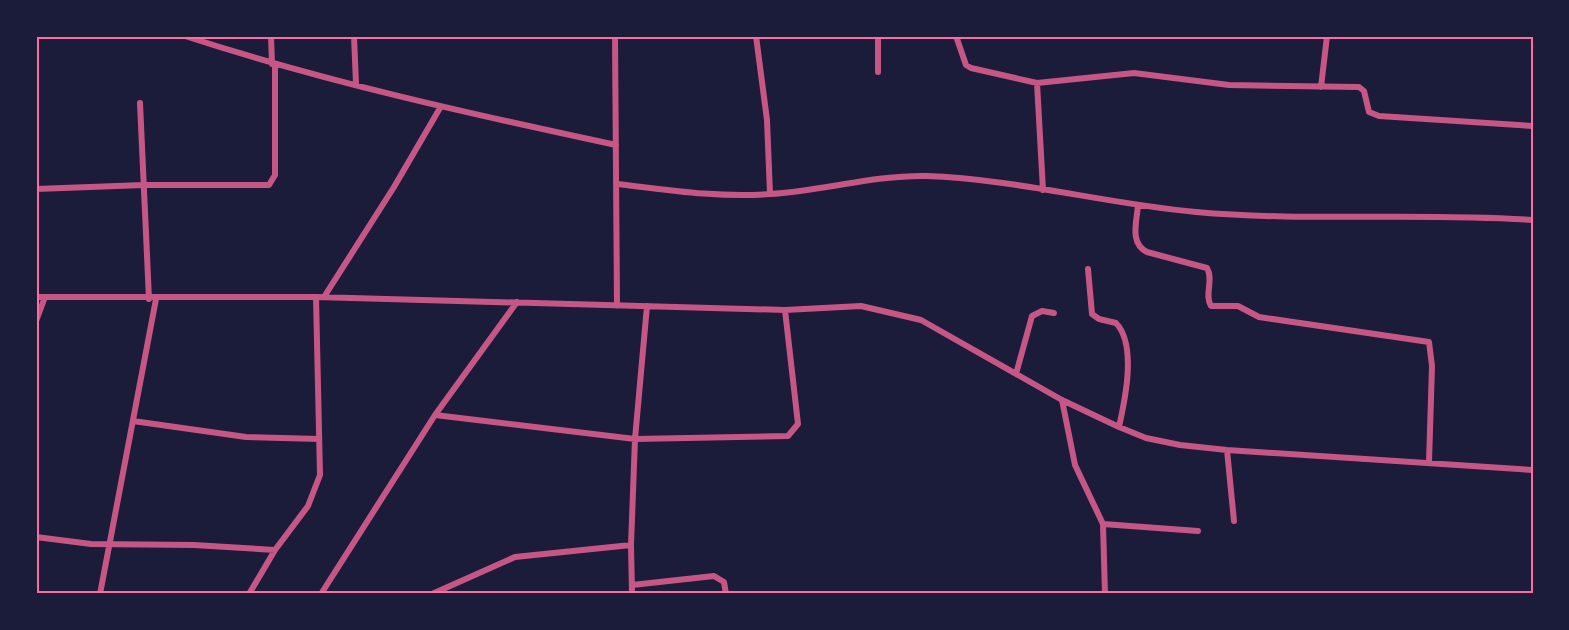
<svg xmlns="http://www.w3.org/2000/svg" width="1569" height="630" font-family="'PT Sans',sans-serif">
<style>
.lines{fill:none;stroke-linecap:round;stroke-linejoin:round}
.minor{stroke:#c65784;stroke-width:6}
.neatline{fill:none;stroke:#ff6b9d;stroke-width:2}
</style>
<rect width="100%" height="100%" fill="#1b1b3a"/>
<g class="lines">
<path class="minor" d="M185,36C326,82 471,114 616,145
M271,36L272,64
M354,36L356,84
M615,36L617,306
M756,36L767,120L770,194
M878,36V72
M956,36L966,65L971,68L1037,83L1134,73L1229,85L1359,87L1364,91L1369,112L1379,116L1533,126
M1037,83L1043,190
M1321,87L1327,36
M140,103L149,299
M618,184C668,190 720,198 770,194C822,191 874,175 926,176C1017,179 1106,204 1196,212C1308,222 1421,212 1533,220
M36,189L143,185H269L275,175V65
M1138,205C1137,221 1129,243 1147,252L1207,268C1214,280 1204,295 1211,306H1238L1259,317L1429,342L1432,366L1429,462
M1088,269L1092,314L1099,319L1116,323C1137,345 1125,400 1119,427
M36,297H316L785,310L861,306L921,320L1062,400L1119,427L1146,438L1180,445L1227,450L1533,470
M324,297L394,187L440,108
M36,321L45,297
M1016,374L1032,316L1042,311L1054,313
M1062,400L1075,465L1103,524L1105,594
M435,415L635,439L788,436L798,424L785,310
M133,421L246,437L319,439
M1227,450L1234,521
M1103,524L1198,531
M36,537L91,544L194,545L275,550
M632,585L714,576L724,582L726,594
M100,594L156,299
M249,594L275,550L308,506L320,475L316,297
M321,594L435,415L517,302
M432,594L515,557L631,545
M632,594L631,545L635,439L647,306"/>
</g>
<rect width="1569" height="630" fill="none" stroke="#1b1b3a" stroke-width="75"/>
<rect x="38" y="38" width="1494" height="554" class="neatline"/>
</svg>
